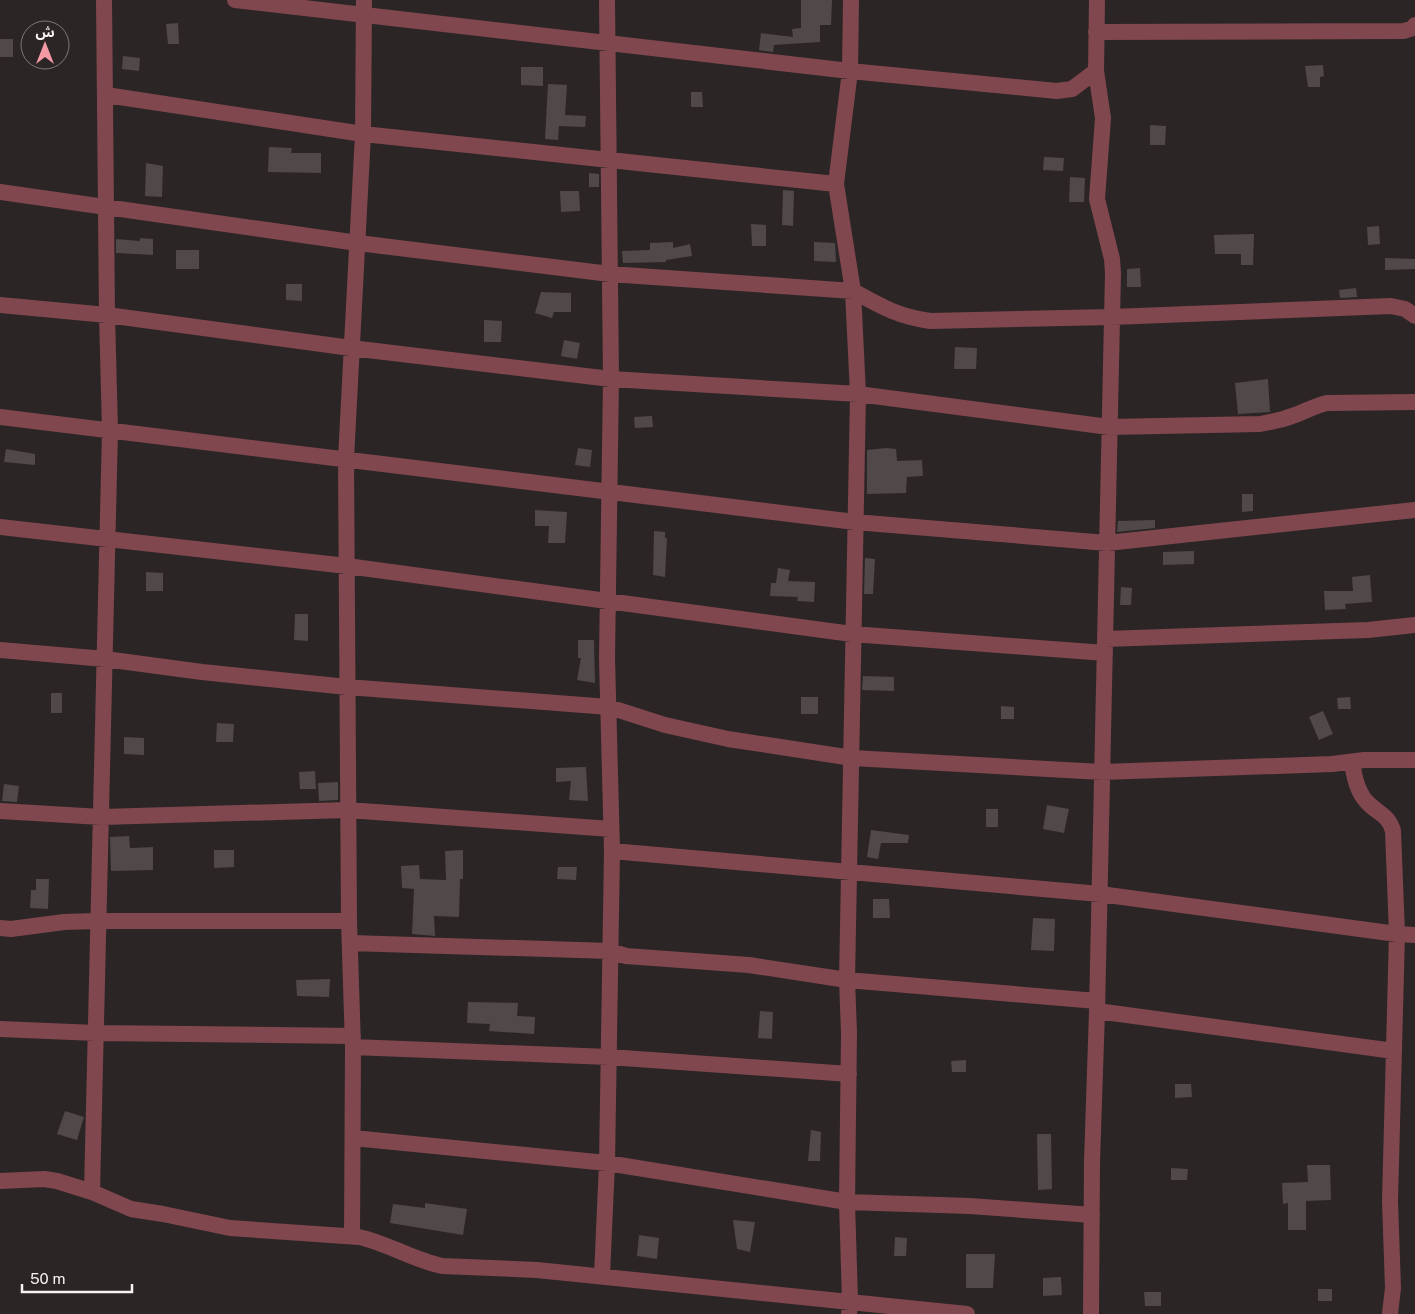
<svg xmlns="http://www.w3.org/2000/svg" width="1415" height="1314" font-family="'Public Sans','Noto Sans Arabic',sans-serif">
<style>
.building{fill:#504849}
.lines{fill:none;stroke-linecap:round;stroke-linejoin:round}
.minor{stroke:#80474f;stroke-width:16}
</style>
<rect width="100%" height="100%" fill="#2c2525"/>
<path class="building" d="M801,0H832L831,25H820V42L774,45L773,52L759,50L761,33L793,37L792,29L801,28Z
M178,23L179,44H168L166,24Z
M0,39H13V57H0Z
M123,56L140,58L139,71L122,69Z
M1323,65L1324,76L1320,77V87H1308L1305,66Z
M521,67H543V86L521,85Z
M548,84L567,85L565,115L586,116L585,127L559,126L558,140L545,139Z
M691,92H702L703,107H691Z
M1150,125L1166,126L1165,145H1150Z
M269,147L292,148L291,153H321V173L268,172Z
M1044,157L1064,158L1063,171L1043,170Z
M146,163L163,166L162,197L145,196Z
M589,173L599,174V187H589Z
M1070,177L1085,178L1084,202H1069Z
M783,190L794,191L793,226L782,225Z
M560,191H579L580,211L561,212Z
M751,224L766,225V246H752Z
M1379,226L1380,244L1368,245L1367,227Z
M1254,234L1253,265H1241V254H1215L1214,235Z
M140,238L153,239V255L116,253V239L140,241Z
M673,242V248L690,244L692,256L666,260V262L623,263L622,251L650,250V243Z
M814,242L835,243L836,262L814,261Z
M176,250H199V269H176Z
M1385,258L1415,259V269L1385,270Z
M1140,268L1141,287H1127V269Z
M286,284H302V301L286,300Z
M1356,288L1357,297L1340,298L1339,290Z
M541,292L571,293V312H554L552,318L535,313Z
M484,320L502,321L501,342H484Z
M564,340L580,343L577,359L561,356Z
M955,347L977,348L976,369H954Z
M1268,379L1270,412L1238,414L1235,383Z
M652,416L653,427L635,428L634,417Z
M578,448L592,450L590,467L575,465Z
M886,448L896,449L897,461L922,460L923,476L907,477L906,493L867,494V450Z
M6,449L35,454V465L4,462Z
M1242,494H1253V511L1242,512Z
M535,510L567,512L565,543H548L549,526H535Z
M1155,520V528L1117,532L1118,521Z
M654,531L665,532V538H667L665,577L653,575Z
M1194,551V564L1163,565V552Z
M865,558L875,559L873,594H864Z
M778,568L790,570L788,581L815,582L814,602L797,601L798,597L770,596L771,583H776Z
M146,572L163,573V591H146Z
M1370,575L1372,602L1345,604L1346,609L1325,610L1324,591H1353L1352,577Z
M1121,587L1132,588L1131,605H1120Z
M295,614H308V641L294,640Z
M578,640H594L595,683L577,680L581,658H578Z
M863,676L894,677V691L862,690Z
M51,693H62V713H51Z
M801,697H818V714H801Z
M1350,697L1351,709H1338L1337,698Z
M1001,706L1014,707V719H1001Z
M1323,711L1333,734L1319,740L1309,717Z
M217,723L234,724L233,742H216Z
M124,737L144,738V755L124,754Z
M586,767L588,801L569,800L571,781L556,782V768Z
M315,771L316,789H300L299,772Z
M338,782V800L319,801L318,783Z
M4,784L19,786L17,802L2,801Z
M1047,805L1069,809L1064,833L1043,829Z
M986,809H998V827H986Z
M871,830L909,835L908,843H881L878,859L867,857Z
M129,836L130,848L153,847V870L111,871L110,837Z
M214,850H234V867L214,868Z
M463,850V879H460L459,917L434,916L435,936L412,934L414,889L402,888L401,866L419,865L420,879L446,880L445,851Z
M558,867H577L576,880L557,879Z
M36,879H49L48,909L30,908L31,890H36Z
M873,899H889L890,918H873Z
M1033,918L1055,919L1054,951L1031,950Z
M330,979L329,997L297,996L296,980Z
M468,1002L518,1003L517,1016L535,1017L534,1034L489,1031L490,1024L467,1023Z
M760,1011L773,1012L772,1039L758,1038Z
M966,1060V1072H952L951,1061Z
M1175,1084H1191L1192,1097L1175,1098Z
M65,1111L84,1117L77,1140L57,1134Z
M811,1130L821,1132L820,1161H808Z
M1037,1134H1051L1052,1189L1038,1190Z
M1307,1165H1330L1331,1200L1306,1201V1230H1288V1203L1283,1204L1282,1183L1308,1182Z
M1171,1168L1188,1169L1187,1180H1171Z
M425,1203L467,1209L463,1235L390,1223L393,1204L425,1208Z
M733,1220L755,1222L750,1252L737,1249Z
M639,1235L659,1238L657,1259L637,1256Z
M895,1237L907,1238L906,1256H894Z
M966,1254H995L993,1288H966Z
M1061,1277L1062,1295L1043,1296V1278Z
M1318,1289H1332V1301H1318Z
M1144,1292H1161V1306H1145Z"/>
<g class="lines">
<path class="minor" d="M235,0L850,71L836,184L853,291C882,307 897,316 930,321L1112,317L1391,306L1405,309L1415,316
M851,0L850,71L1057,91L1072,89L1096,71
M1096,32L1404,31L1413,28L1415,25
M106,95L363,134L836,184
M0,192L358,243L610,274L853,291L858,394L847,980L849,1033L847,1202L850,1301L849,1314
M0,305L107,315L351,348L611,379L858,394L1109,427L1260,424C1271,422 1282,420 1292,416C1304,412 1314,406 1327,403L1415,402
M0,417L855,522L1107,543L1415,510
M0,527L347,566L852,634L1105,653
M1105,639L1368,630L1415,625
M0,650L105,659L202,672L347,687L609,707L665,725L728,739L852,758L1102,772L1332,764L1364,760H1415
M1352,762C1354,776 1357,792 1367,802C1377,813 1389,815 1393,831L1397,934L1390,1201L1393,1288L1390,1314
M0,811L101,817L348,810L611,829
M612,851L1100,894L1397,934L1415,935
M0,928L11,929L64,922L98,921H349
M350,943L610,951L626,956L749,965L847,980L1097,1001
M1097,1011L1394,1051
M0,1029L96,1033L353,1036
M353,1047L609,1057L849,1074
M353,1138L607,1163L847,1202L970,1206L1092,1215
M0,1181L44,1179L57,1181L92,1192L131,1209L163,1214L230,1228L359,1237C387,1243 413,1260 442,1266L537,1270L967,1314
M92,1192L110,430L107,315L104,0
M352,1236L353,1047L349,921L346,459L363,134L364,0
M602,1276L607,1163L612,851L607,658L611,379L607,0
M1091,1314L1092,1162L1097,1011L1113,273L1112,259L1097,199L1103,118L1096,71L1097,0"/>
</g>
<g transform="translate(45 45)"><circle r="24" fill="#2c2525" stroke="#7d7777"/>
<path d="M0-4L9 19L0 12L-9 19Z" fill="#f49aa5"/>
<text y="-8" font-size="14" font-weight="bold" text-anchor="middle" fill="#f7f2f2">ش</text>
</g>
<path d="M22 1284v8h110v-8" fill="none" stroke="#f7f2f2" stroke-width="2.5"/>
<text x="30" y="1284" font-size="15" fill="#f7f2f2" stroke="#2c2525" stroke-width="4" paint-order="stroke">50 m</text>
</svg>
